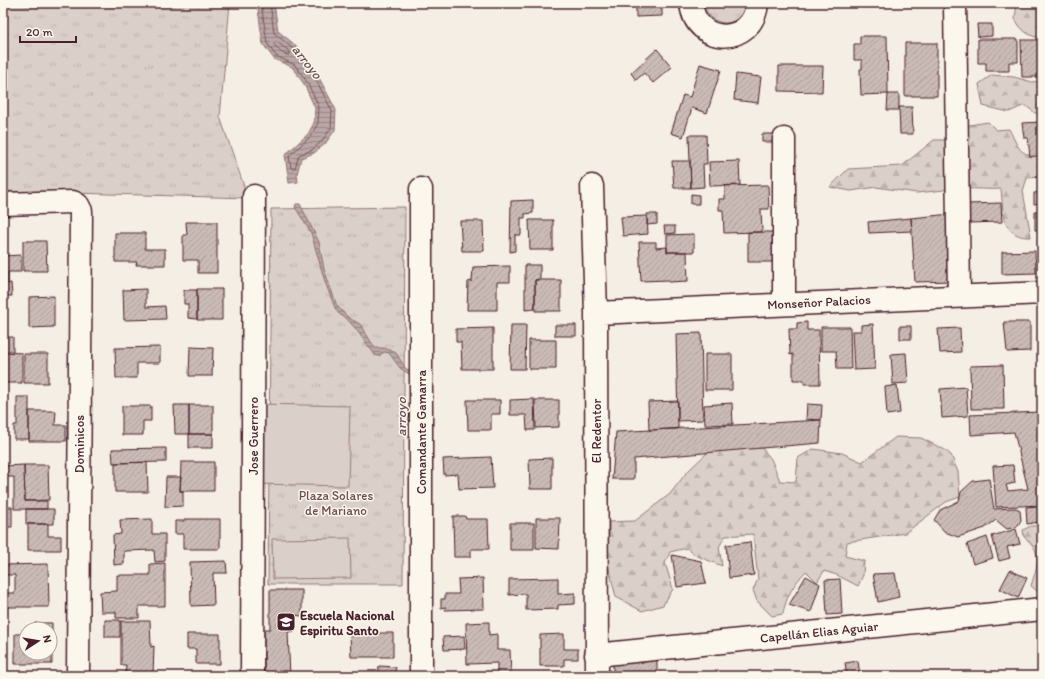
<svg xmlns="http://www.w3.org/2000/svg" width="1045" height="679" font-family="Itim,sans-serif">
<style>
.grass{fill:url(#grass-tufts);stroke:#92787a}
.forest{fill:url(#forest-firs);stroke:#92787a}
.pitch{fill:#dbd0c9;stroke:#92787a}
.water{fill:url(#water-rules);stroke:#8d7174}
.lines{fill:none;stroke-linecap:round;stroke-linejoin:round}
.shore{stroke:#77555c;stroke-width:1}
.building{fill:url(#building-hatch);stroke:#4a1f2b}
.minor-casing{stroke:#4a1f2b;stroke-width:25}
.minor{stroke:#fbf7ec;stroke-width:22}
.labels{text-anchor:middle;dominant-baseline:central;stroke-width:3;stroke-linejoin:round;paint-order:stroke}
.street-label{font-size:13px;fill:#4a1f2b;stroke:#fbf7ec}
.park-label{font-size:13px;fill:#6e4b52;stroke:#fbf7ec}
.poi-label{font-size:13px;font-weight:bold;fill:#4a1f2b;stroke:#fbf7ec;text-anchor:start}
.water-label{font-size:14px;font-style:italic;fill:#714f56;stroke:#fbf7ec}
</style>
<defs>
<pattern id="grass-tufts" width="24" height="20" patternUnits="userSpaceOnUse"><rect width="24" height="20" fill="#dbd0c9"/><path d="M3 7l-1-3M5 7V3M7 7l1-3M15 17l-1-3M17 17v-4M19 17l1-3" fill="none" stroke="#bdb2ad"/></pattern>
<pattern id="forest-firs" width="22" height="20" patternUnits="userSpaceOnUse"><rect width="22" height="20" fill="#dbd0c9"/><path d="M5 1l3.5 6h-7zM16 11l3.5 6h-7z" fill="#bdb2ad"/></pattern>
<pattern id="water-rules" width="6" height="5" patternUnits="userSpaceOnUse"><rect width="6" height="5" fill="#baa7a5"/><path d="M0 2.5h6" fill="none" stroke="#998787"/></pattern>
<pattern id="building-hatch" width="6" height="6" patternUnits="userSpaceOnUse"><rect width="6" height="6" fill="#cabbb6"/><path d="M-1 1l2-2M0 6l6-6M5 7l2-2" fill="none" stroke="#afa09d"/></pattern>
</defs>
<rect width="100%" height="100%" fill="#f4eee4"/>
<filter id="ink" filterUnits="userSpaceOnUse"><feTurbulence type="fractalNoise" baseFrequency=".025" numOctaves="2"/><feDisplacementMap in="SourceGraphic" scale="8" xChannelSelector="R" yChannelSelector="G"/><feConvolveMatrix kernelMatrix="1 2 1 2 8 2 1 2 1" color-interpolation-filters="sRGB"/></filter>
<g filter="url(#ink)">
<path class="grass" d="M3,3H230L220,117L248,198L3,191Z
M704,3H745C744,29 708,30 704,3Z
M405,207L403,584H268L271,209Z"/>
<path class="forest" d="M1017,3H1042V38C1029,37 1021,30 1015,19Z
M992,75L1014,77L1032,82L1042,81V112L1035,113L1025,105L1009,112L983,106L979,84Z
M988,122L996,130L1009,129C1019,148 1019,157 1042,155V177L1027,178L1023,191L1031,237C1027,237 1022,237 1018,235C1001,229 1003,204 1001,189C989,190 976,188 964,189L963,126Z
M934,140H947L952,181L944,190L917,193L876,187L851,191L830,187L848,169L902,166Z
M896,437L921,438L945,450L951,455L958,472L960,497L946,502L905,533L847,542L845,556L864,561L863,575L858,586L837,575L824,571L817,582L806,571C794,584 786,596 783,614L772,616L757,601L753,590L758,579L753,534L725,536L719,547L722,566L695,555L687,548L670,552L665,563L673,589L663,605L642,611L616,597L608,565L609,522L635,521L670,494L687,472L707,453L738,445L762,448L771,459L780,481L796,482L798,458L813,449L842,453L862,462Z
M1031,526H1040L1042,533V595L1031,586C1037,566 1044,552 1024,537L1023,530Z"/>
<path class="pitch" d="M258,404L350,406L348,486L255,484Z
M350,538L351,578L273,579L272,539Z"/>
<path class="water" d="M257,3H274L278,31L294,44L316,72L336,110L335,130L325,144L314,153L301,158L297,174L298,182L289,183L285,155L308,134L314,123L315,108L304,84L292,67L274,59L263,44Z
M296,204H300L319,242L324,269L337,306L349,318L360,324L375,348H385L396,353L406,369L410,370L412,376L400,368L389,353L384,352L379,356L375,355L355,328L347,319L339,314L335,308L325,282L311,233L295,207Z"/>
<g class="lines">
<path class="shore" d="M261,3L267,43L276,56L295,65L307,82L319,107L318,123L311,136L289,156L291,168L293,169L295,168L299,155L312,150L322,141L331,128L332,111L313,74L291,47L274,33L270,3
M275,42H277L288,50L289,55C282,55 278,50 274,44Z"/>
</g>
<path class="building" d="M636,3H662V16L636,17Z
M977,24H992V36L978,37Z
M860,36H887L888,94L861,95L860,69H862V60H854V44H860Z
M978,39H1018V62H1009V71H986V63H978Z
M1021,40H1042V77H1022Z
M905,43H937V96H905Z
M657,49L672,67L653,83L644,73L636,80L631,73Z
M700,64L721,70L707,113L692,108L683,137L671,133L683,95L690,97Z
M779,66H823L822,92L779,91Z
M736,74L761,77L758,103L734,100Z
M888,94H899V110H887Z
M899,107H912L913,134H900Z
M1042,122V155L1030,157L1028,138H1024L1022,123Z
M762,134H775V142H762Z
M689,135H706L707,164H703L704,187L691,188Z
M672,161H690L691,188H674Z
M739,161L740,185L710,186L709,162Z
M768,185L769,209H761L762,232L724,233L723,210H719V199H725V186Z
M1042,192V203L1034,204V193Z
M691,194L699,195V204H691Z
M533,200V213L525,214V218H521V235H515V251L510,252L511,201Z
M1001,203L1002,222L967,223V204Z
M1035,211H1042V230H1035Z
M647,214H657V224L647,225Z
M951,214L953,281L915,282L911,218Z
M647,216L648,234L623,236L621,217Z
M911,218L912,231L869,233L868,222Z
M529,220H553V250H530Z
M460,221H483L484,251H462Z
M186,222H217V273H198V260H183V235H187Z
M664,226H675V233L665,234Z
M748,232H774L775,262H748Z
M115,233H145V249H165V265H136L137,262H115Z
M694,234V252H667V235Z
M23,241H46L47,271H23Z
M639,242H656V248L667,247V252H687L688,281L669,282V280L641,281Z
M1035,251L1036,273L1002,274V252Z
M21,255V272H8V282H3V256Z
M525,265H540V279L535,280V309L525,310Z
M510,266V282H497V310H467L468,282L472,281L473,267Z
M535,280H561V311H535Z
M11,283L12,296H3V284Z
M146,289V307L165,306L166,319L124,320L123,290Z
M197,289H222V320H197Z
M184,290H197V319L188,318V304H184Z
M54,296V327L29,328V297Z
M807,322V330H819L820,384H804V380H793V354L790,355L789,329H797V323Z
M1004,322H1030V351L1007,352Z
M873,324L875,369L854,370L852,331H861V325Z
M511,325H526L525,369H510Z
M555,325H576V336H555Z
M900,326H911V339H900Z
M821,327H850L851,369H837L836,351H821Z
M493,328V369H462L461,342H456V329Z
M960,328L961,352L940,353L938,329Z
M701,333L703,420L678,421L676,334Z
M4,337H13V351H4Z
M529,340H556V369H529Z
M160,347V363H137V378H116L115,348Z
M190,347L213,348L212,376H189Z
M3,352L22,353V383H3Z
M906,353L908,383L893,384L891,354Z
M24,354H48V383H24Z
M705,354H732V390H705Z
M1003,365L1004,409H971L970,366Z
M897,385L900,413L887,415L885,387Z
M966,387L968,416L942,418L940,389Z
M17,397H29V439H14V425H17Z
M533,399H534L535,430H527L526,415H510V400Z
M467,400H500V414H491V430H468Z
M535,400H559V427L536,428Z
M678,401V429L649,430L648,402Z
M732,403L733,424L705,425L704,405Z
M807,404L822,405L821,420L806,419Z
M174,405H189V434H175Z
M189,405H213V434H189Z
M122,406H151V421H143V435H122Z
M29,411H56L55,425H66V441H29Z
M1041,412L1042,505L996,507L993,466L1013,465L1015,483L1006,485L1008,491L1028,489L1014,432L971,435L970,415Z
M821,420L820,443L634,459V479H612L616,432Z
M189,434H213V448H189Z
M166,448V462L113,463L112,449Z
M491,457L493,488L459,489L458,474L444,475L443,459Z
M552,458V489H530L529,459Z
M147,462L148,492H115V463Z
M181,462H214V491H180Z
M24,465L25,501H47V509H14V477H3V466Z
M24,465H48L49,500L25,501Z
M166,477H181L180,491H183V506L165,507Z
M989,479L994,509L1016,508L1020,511L1021,520L1017,527L1007,529L996,520L985,528L958,537L945,532L934,520L940,510L959,501L961,492L973,481Z
M1038,506L1039,522L1027,524L1026,507Z
M3,507H12V527H3Z
M26,509H54V524H26Z
M453,516H465L466,519H488L489,549H471V557H454Z
M536,518H560L559,549L536,548Z
M152,519V534H165V561L155,562L154,550L124,551V564L114,565L113,535L121,534L120,520Z
M184,519H220V549H183V534H175V521H184Z
M510,523H534V550H510Z
M28,524H48V536H61V550H28Z
M1016,529L1020,544L1007,547L1010,558L999,561L992,536Z
M987,537L993,558L973,564L967,544Z
M750,542L754,575L729,578L726,545Z
M672,555L701,561L706,583L677,587Z
M226,561L227,573H213L214,605L191,606L190,562Z
M165,563V606H139V618H116V612H101L100,592L117,591V575H150V564Z
M48,564L49,607H3V593H15V575H3V565Z
M1010,570L1027,578L1018,598L1000,589Z
M895,573L899,597L878,602L873,574Z
M806,576L820,584L811,612L789,605Z
M483,578L484,609L445,610L446,607L441,608V599H445V594H459L458,579Z
M558,578V594L575,593V604L558,605V609L526,610V594L509,595V579Z
M840,579L842,614L827,615L825,580Z
M270,590H302V616L293,615L294,631L288,632L290,676H264V629H270Z
M105,620H120V637H105Z
M121,621H150L151,647L154,646L153,676H125L126,665H121Z
M489,622V635L497,634V650H510L511,674H497V663L467,664L466,623Z
M35,623H52V664H15V634H26V653H50V629H35Z
M350,633H393V657H351Z
M187,634H220V664H196V649H187Z
M564,634V649H578V659H564V666H540V635Z
M464,636L465,649L444,650L443,637Z
M657,657V676H613V658Z
M858,661L860,676H847L845,663Z
M379,666L396,667L394,676H378Z"/>
<g class="lines">
<defs>
<path id="minor" d="M691,3C695,47 754,46 757,3
M955,3L959,296
M784,139V304
M592,186L596,313L597,676
M421,189V676
M3,204L73,202L78,205L81,211L78,676
M596,313L1042,293
M596,655L1042,609
M252,676L254,196"/>
</defs>
<use href="#minor" class="minor-casing"/>
<use href="#minor" class="minor"/>
</g>
</g>
<defs>
<symbol id="school-square" viewBox="-11 -11 22 22"><rect x="-9" y="-9" width="18" height="18" rx="4" fill="#4a1f2b" stroke="#fbf7ec"/><path d="M0-5L7-2L0 1L-7-2ZM-4 1L0 2.5L4 1V4Q0 6-4 4Z" fill="#fff"/></symbol>
</defs>
<g fill-rule="evenodd">
<use href="#school-square" x="275" y="611" width="22" height="22"/>
</g>
<g class="labels">
<g class="street-label">
<text transform="translate(819 302) rotate(-3)">Monseñor Palacios</text>
<text transform="translate(596 431) rotate(-90)">El Redentor</text>
<text transform="translate(421 432) rotate(-90)">Comandante Gamarra</text>
<text transform="translate(253 436) rotate(-90)">Jose Guerrero</text>
<text transform="translate(79 444) rotate(-90)">Dominicos</text>
<text transform="translate(819 632) rotate(-6)">Capellán Elias Aguiar</text>
</g>
<g class="park-label">
<text x="336" y="495">Plaza Solares<tspan x="336" dy="15">de Mariano</tspan></text>
</g>
<g class="poi-label">
<text x="300" y="615">Escuela Nacional<tspan x="300" dy="15">Espiritu Santo</tspan></text>
</g>
<g class="water-label">
<text transform="translate(307 62) rotate(52)">arroyo</text>
<text transform="translate(401 417) rotate(-90)">arroyo</text>
</g>
</g>
<rect width="1045" height="679" fill="none" stroke="#fbf7ec" stroke-width="16"/>
<rect x="8" y="8" width="1029" height="663" fill="none" stroke="#4a1f2b" stroke-width="1.5" filter="url(#ink)"/>
<g transform="translate(38 641) rotate(78)"><circle r="19" fill="#fbf7ec" stroke="#b4a19f"/>
<path d="M0-3L7 15L0 10L-7 15Z" fill="#4a1f2b"/>
<text y="-6" font-size="11" font-weight="bold" text-anchor="middle" fill="#4a1f2b">N</text>
</g>
<path d="M20 36v6h56v-6" fill="none" stroke="#4a1f2b" stroke-width="2"/>
<text x="26" y="36" font-size="12" fill="#4a1f2b" stroke="#fbf7ec" stroke-width="3" paint-order="stroke">20 m</text>
</svg>
